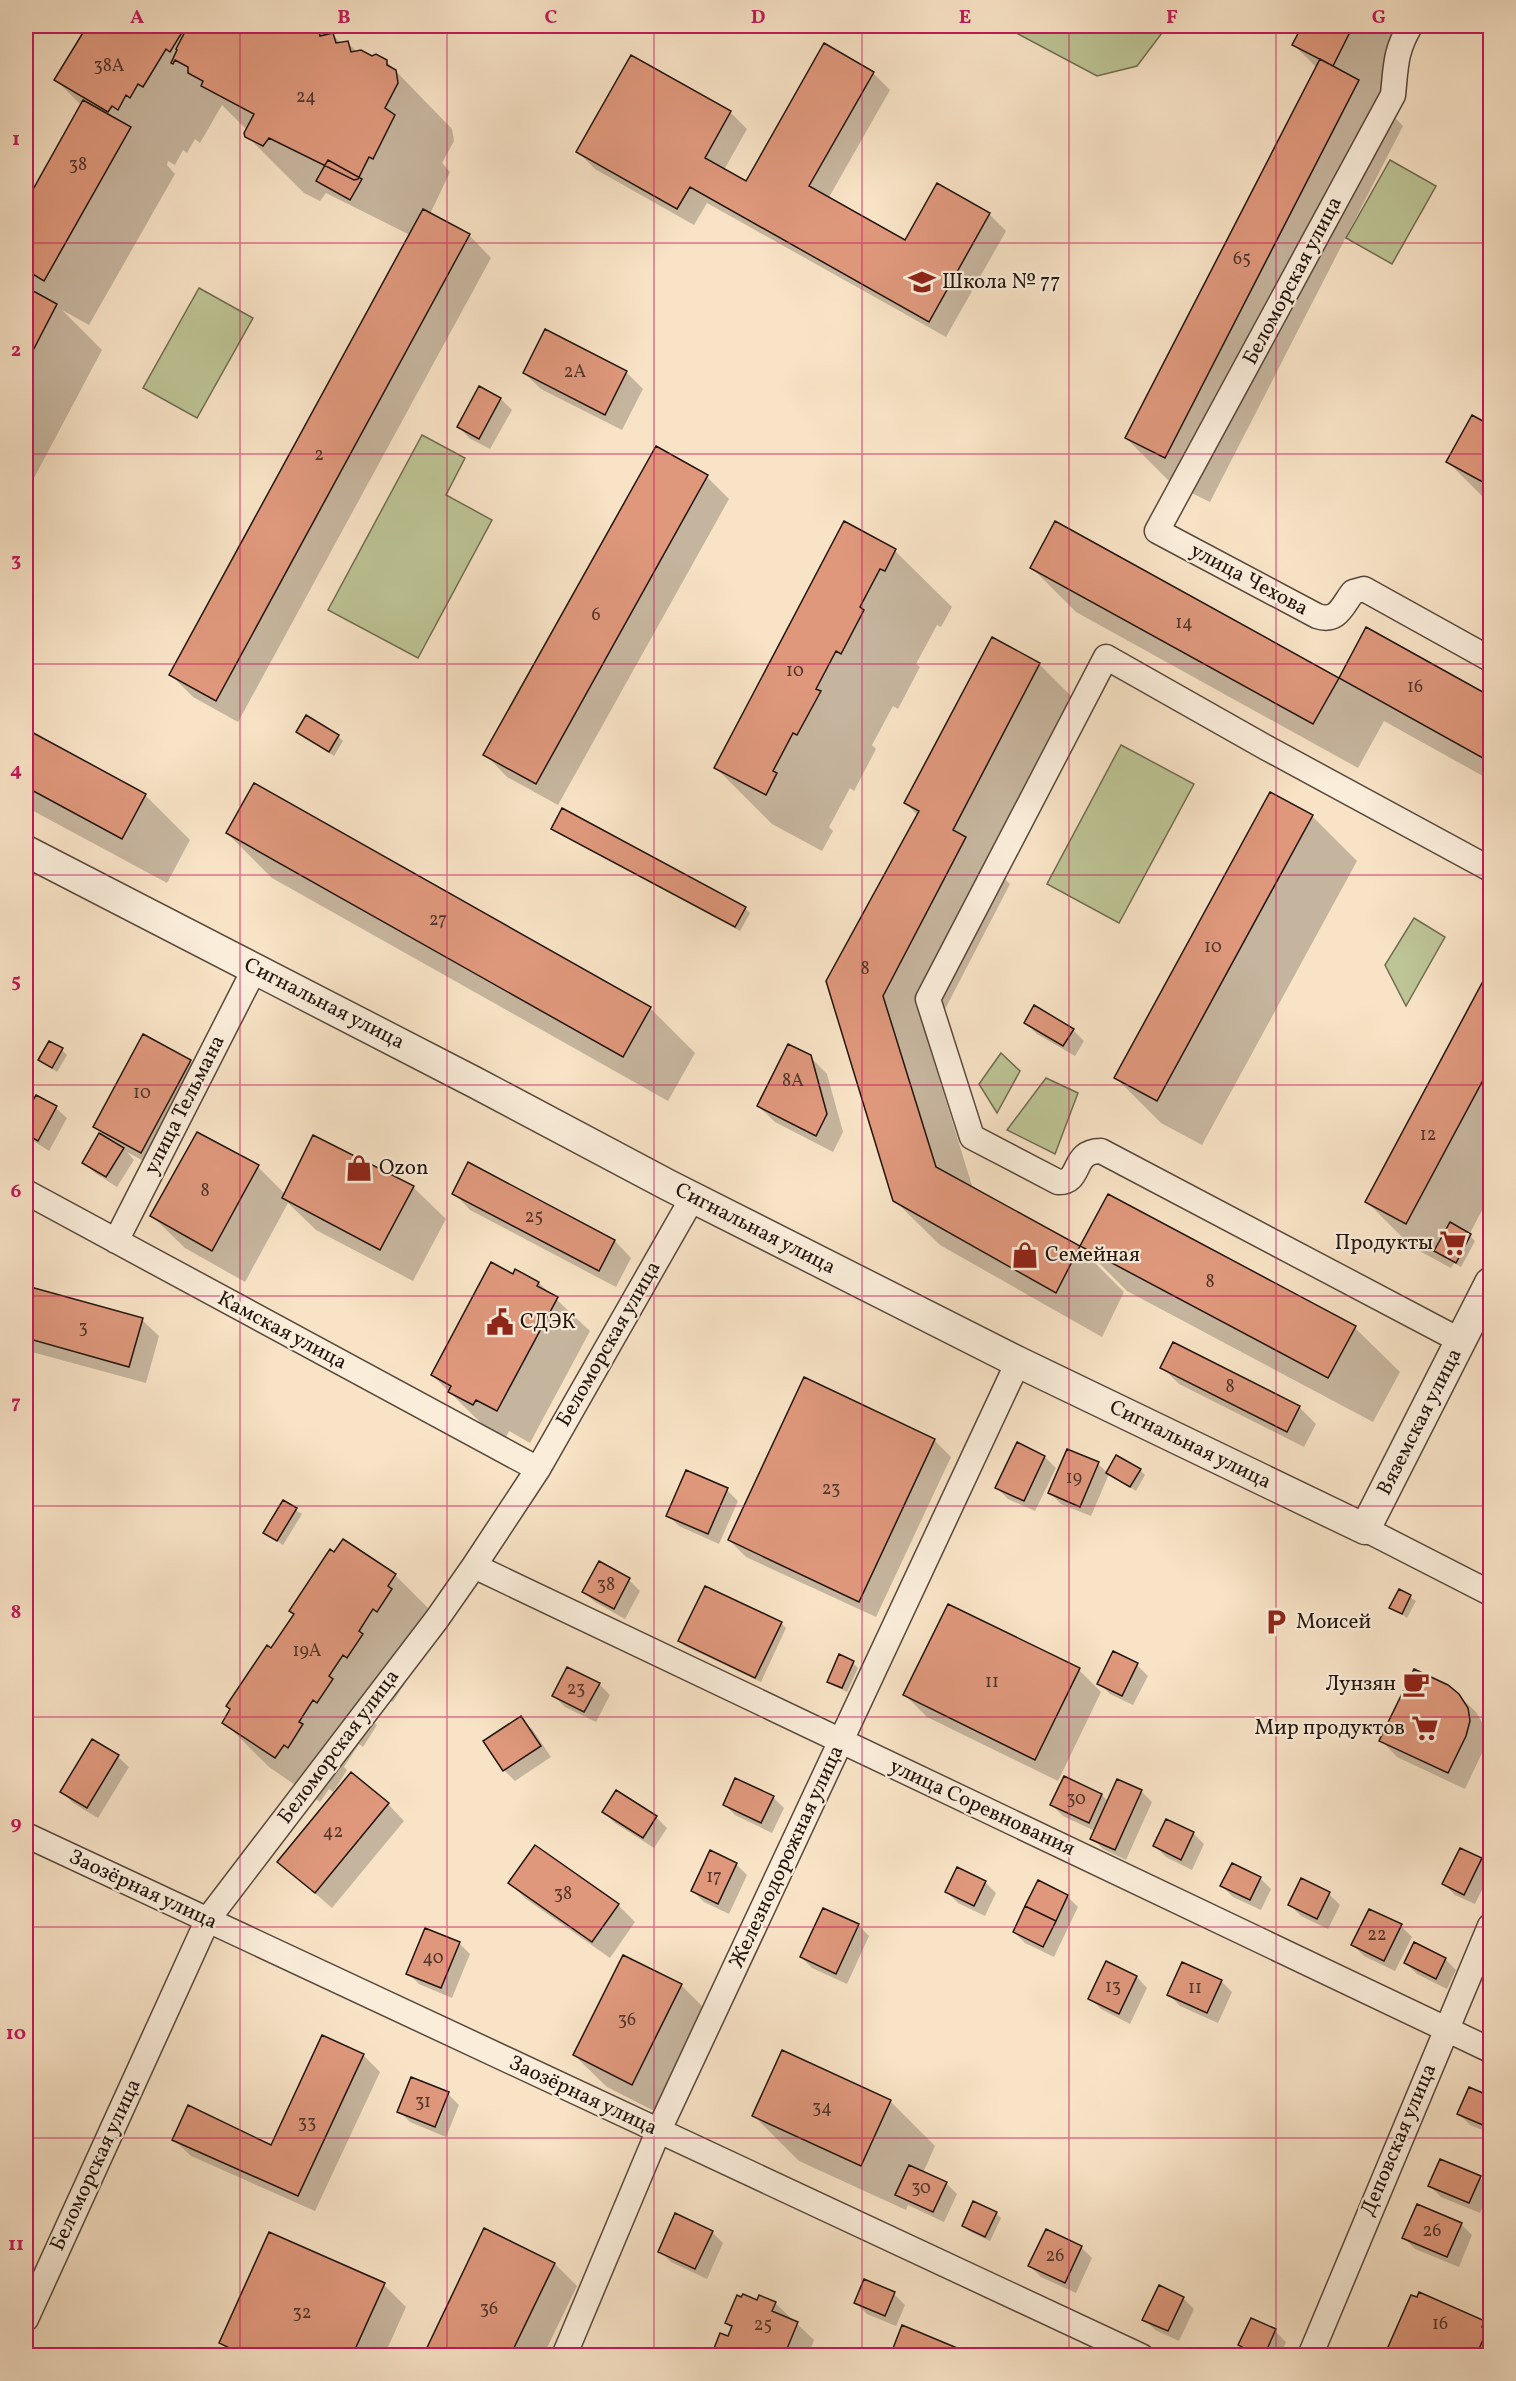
<svg xmlns="http://www.w3.org/2000/svg" width="1516" height="2381" font-family="Vollkorn,serif">
<style>
.green{fill:#bdc495;stroke:#706c52;stroke-width:1.5}
.shadow{fill:#0003}
.building{fill:#df987c;stroke:#22140e;stroke-width:1.5}
.lines{fill:none;stroke-linecap:round;stroke-linejoin:round}
.minor-casing{stroke:#58483c;stroke-width:27}
.tertiary-casing{stroke:#58483c;stroke-width:33}
.minor{stroke:#faedda;stroke-width:24}
.tertiary{stroke:#faedda;stroke-width:30}
.grid{fill:none;stroke:#c2185b;stroke-width:1.5;stroke-opacity:0.55}
.labels{text-anchor:middle;dominant-baseline:central;stroke-width:4.5;stroke-linejoin:round;paint-order:stroke}
.number-label{font-size:18px;fill:#51352a}
.street-label{font-size:21px;fill:#22140e;stroke:#faedda}
.poi-label{font-size:21px;fill:#22140e;stroke:#faedda;text-anchor:start}
.neatline{fill:none;stroke:#c2185b;stroke-width:2}
.grid-label{font-size:20px;text-anchor:middle;font-weight:bold;fill:#c2185b}
</style>
<rect width="100%" height="100%" fill="#f8e3c6"/>
<filter id="stains"><feTurbulence type="fractalNoise" baseFrequency=".00333" numOctaves="4"/><feColorMatrix values="0 0 0 0 .2 0 0 0 0 .09 0 0 0 0 .02 0 0 0 .5 -.17"/></filter>
<radialGradient id="worn" r=".72"><stop offset=".6" stop-color="#630" stop-opacity="0"/><stop offset="1" stop-color="#630" stop-opacity=".3"/></radialGradient>
<path class="green" d="M1003,26H1164L1162,33L1137,66L1097,76Z
M1390,160L1436,186L1392,264L1346,238Z
M199,288L253,318L197,418L143,388Z
M422,435L465,458L446,495L492,520L418,658L328,610Z
M1121,745L1194,784L1119,923L1047,884Z
M1414,918L1445,937L1406,1006L1385,965Z
M1001,1053L1020,1071L997,1113L979,1084Z
M1046,1078L1078,1093L1055,1154L1007,1130Z"/>
<path class="shadow" d="M89,26H310L313,28L317,26L327,36L333,35L342,44L347,42L357,52L386,61L452,129L454,141L442,163L450,172L430,214L469,235L491,258L238,722L193,697L171,675L410,235L326,193L320,201L304,193L247,136V130L222,105L200,143L195,139L187,153L183,150L175,165L168,161L167,165L175,174L89,325L62,310L102,350L26,493V288L39,295L26,281V205L82,106L56,80Z
M1304,26H1421L1381,103L1403,126L1210,502L1171,483L1126,438L1317,68L1294,45Z
M873,73L890,90L828,199L905,242L989,214L1006,231L946,337L707,203L694,225L595,169L578,152L730,112L747,129L724,170L747,183Z
M545,331L626,372L643,389L622,430L541,389L524,373Z
M480,388L501,399L512,410L490,449L469,438L459,427Z
M1472,417L1490,427V504L1448,462Z
M656,448L707,477L729,499L558,805L507,777L485,754Z
M845,523L895,551L952,607L941,627L937,625L916,664L920,667L898,709L893,706L872,745L876,749L854,791L850,788L829,827L833,831L822,851L772,824L716,768Z
M1056,523L1339,680L1367,629L1490,698V780L1384,721L1358,768L1076,612L1031,567Z
M993,639L1040,665L1085,710L999,873L1010,884L928,1042L973,1189L1079,1247L1124,1292L1102,1337L940,1245L894,1200L828,981L918,816L906,803Z
M26,730L145,795L190,840L167,883L26,807Z
M298,732L338,736L343,741L334,756Z
M254,785L650,1008L695,1053L668,1101L272,878L227,833Z
M1312,816L1357,861L1202,1145L1161,1123L1116,1078Z
M553,828L745,908L750,913L740,931L558,833Z
M1490,971V1195L1469,1235L1475,1241L1461,1267L1454,1263L1451,1268L1412,1247L1367,1202Z
M1026,1023L1073,1030L1084,1041L1075,1056L1037,1034Z
M144,1036L190,1061L207,1078L158,1169L127,1152L134,1160L117,1187L95,1173L84,1162L101,1133L95,1126Z
M62,1050L67,1055L57,1072L40,1060Z
M810,1057L827,1074L843,1132L833,1152L775,1122L758,1106Z
M36,1097L56,1108L67,1118L49,1151L26,1136V1116Z
M469,1164L615,1241L631,1258L616,1287L470,1210L454,1193Z
M258,1167L285,1194L413,1187L446,1219L413,1281L316,1230L288,1203L245,1282L185,1248L152,1216Z
M1082,1246L1355,1328L1400,1372L1373,1422L1127,1291Z
M516,1271L539,1283L590,1331L530,1443L509,1431L506,1437L482,1424L432,1375Z
M28,1288L142,1320L159,1336L146,1383L32,1352L26,1345V1299Z
M1174,1344L1299,1407L1316,1424L1304,1447L1179,1384L1162,1367Z
M934,1440L951,1457L876,1617L746,1557L729,1540Z
M1018,1444L1045,1457L1056,1468L1035,1511L1008,1499L997,1488Z
M1098,1464L1108,1473L1140,1470L1145,1475L1136,1491L1109,1474L1091,1516L1061,1504L1050,1493Z
M727,1490L738,1501L719,1544L679,1526L668,1515Z
M283,1502L302,1514L283,1545L265,1533Z
M343,1541L395,1575L440,1620L403,1676L407,1680L393,1702L388,1699L373,1722L377,1725L363,1747L359,1744L344,1767L347,1770L334,1791L388,1804L404,1821L332,1908L279,1862L335,1793L329,1789L320,1802L269,1767L224,1722Z
M599,1563L629,1580L640,1591L625,1619L595,1602L584,1592Z
M1400,1591L1416,1601L1407,1618L1391,1607Z
M781,1623L786,1628L761,1682L685,1646L680,1641Z
M853,1663L858,1668L847,1692L834,1686L829,1681Z
M1137,1665L1148,1676L1133,1705L1110,1694L1099,1683Z
M1079,1670L1101,1692L1058,1781L927,1717L905,1695Z
M599,1684L610,1695L596,1722L565,1707L554,1696Z
M1458,1695L1476,1712L1484,1726L1486,1738L1482,1753L1465,1789L1397,1757L1381,1740Z
M521,1718L532,1729L551,1757L515,1781L504,1770Z
M118,1757L129,1767L98,1818L73,1803L62,1792Z
M1065,1778L1102,1795L1108,1801L1141,1791L1152,1802L1126,1860L1103,1849L1092,1838L1095,1831L1063,1816L1052,1805Z
M773,1797L784,1808L772,1833L735,1815L724,1804Z
M604,1812L656,1817L667,1828L654,1848L615,1823Z
M1193,1833L1204,1844L1192,1870L1166,1857L1155,1846Z
M535,1847L618,1905L635,1922L610,1958L526,1899L510,1883Z
M1481,1859L1490,1869V1873L1475,1904L1455,1895L1444,1884Z
M736,1864L747,1875L729,1914L704,1902L693,1891Z
M1260,1878L1271,1889L1261,1910L1233,1897L1222,1886Z
M985,1882L996,1893L985,1916L958,1903L947,1892Z
M1329,1894L1340,1905L1328,1929L1301,1916L1290,1905Z
M1067,1896L1078,1907L1054,1957L1025,1943L1014,1932Z
M858,1925L869,1936L847,1984L812,1968L801,1957Z
M1401,1926L1412,1937L1395,1971L1364,1956L1353,1945Z
M459,1943L470,1954L452,1998L419,1984L408,1973Z
M1445,1959L1456,1970L1447,1989L1417,1974L1406,1963Z
M1107,1963L1137,1977L1147,1988L1130,2024L1101,2009L1090,1998Z
M1221,1981L1232,1992L1218,2023L1180,2006L1169,1995Z
M681,1985L714,2018L664,2116L607,2087L574,2055Z
M363,2055L380,2072L315,2211L191,2156L174,2140L272,2146Z
M1469,2089L1490,2097V2133L1470,2125L1459,2114Z
M448,2094L459,2105L446,2137L410,2122L399,2111Z
M890,2101L935,2146L923,2173L946,2183L957,2194L944,2222L908,2205L906,2210L799,2161L754,2116Z
M1480,2178L1490,2188L1480,2213L1441,2197L1430,2186Z
M996,2213L1001,2218L990,2241L969,2231L964,2226Z
M1461,2224L1472,2235L1459,2267L1415,2249L1404,2238Z
M485,2230L555,2264L577,2286L543,2356H424Z
M712,2232L723,2243L707,2279L671,2262L660,2251Z
M1081,2247L1092,2258L1076,2293L1041,2277L1030,2266Z
M865,2281L894,2294L905,2305L896,2326L867,2314L856,2303Z
M384,2285L406,2307L384,2356H233L221,2343Z
M1183,2298L1194,2309L1179,2341L1155,2330L1144,2319Z
M742,2299L775,2303L814,2340L808,2356H713L729,2338L732,2329L726,2323Z
M1417,2299L1484,2323L1490,2329V2356H1385Z
M1252,2320L1275,2331L1286,2342L1280,2356H1250L1240,2345Z
M956,2349L962,2356H891Z"/>
<path class="building" d="M87,26H186L170,52L166,49L143,87L138,84L130,98L126,95L118,110L112,106L108,112L54,80Z
M188,26H306L307,28L318,26L320,36L333,33L336,43L348,41L351,52L361,50L372,56L376,54L387,60V65L396,70L398,83L385,108L395,115L373,159L369,157L358,179L354,180L269,138L263,146L245,137L244,133L254,114L201,86L203,81L188,73V67L175,60L173,64L171,63L177,50L176,49Z
M1302,26H1353L1333,66L1292,45Z
M824,43L874,72L809,186L905,240L937,183L990,213L929,322L690,187L677,209L576,152L631,55L731,111L705,158L746,181Z
M1320,59L1359,80L1165,458L1125,438Z
M83,100L131,127L44,281L26,270V202Z
M328,160L362,179L350,200L316,181Z
M423,209L470,234L216,701L169,675Z
M26,287L57,304L26,364Z
M545,329L627,371L605,415L523,373Z
M479,386L501,398L479,439L457,427Z
M1472,415L1490,425V486L1446,462Z
M656,446L708,475L536,784L483,755Z
M844,521L896,549L885,571L880,569L860,607L864,610L841,654L836,651L816,689L821,691L797,735L793,733L773,771L777,773L766,795L714,768Z
M1055,521L1339,678L1313,724L1030,568Z
M1366,627L1490,696V762L1339,678Z
M992,637L1040,663L953,830L966,837L883,996L936,1167L1080,1246L1056,1293L893,1201L826,981L919,811L904,803Z
M306,715L339,735L329,752L296,732Z
M26,729L146,794L122,839L26,787Z
M254,783L651,1007L623,1057L226,833Z
M1270,792L1313,815L1157,1101L1114,1078Z
M562,808L746,907L735,927L551,829Z
M1490,968V1067L1406,1224L1365,1202Z
M1034,1005L1074,1029L1063,1046L1024,1023Z
M143,1034L191,1060L141,1153L93,1127Z
M49,1041L63,1048L52,1068L38,1060Z
M788,1044L811,1055L827,1114L816,1136L757,1106Z
M36,1095L57,1106L38,1141L26,1134V1113Z
M197,1132L259,1165L212,1251L150,1216Z
M99,1133L124,1148L106,1177L82,1163Z
M313,1135L414,1186L380,1250L282,1198Z
M468,1162L615,1240L599,1271L452,1194Z
M1108,1194L1356,1326L1328,1378L1080,1246Z
M1450,1222L1471,1234L1456,1263L1434,1251Z
M491,1262L513,1274L515,1269L539,1282L537,1286L558,1297L497,1411L476,1400L473,1405L448,1392L451,1386L431,1375Z
M27,1286L143,1318L129,1367L26,1338Z
M1173,1342L1300,1406L1287,1432L1160,1368Z
M804,1377L935,1439L859,1602L728,1540Z
M1017,1442L1045,1456L1024,1501L995,1488Z
M1067,1449L1099,1462L1080,1507L1048,1493Z
M1116,1455L1141,1469L1130,1487L1106,1473Z
M686,1470L728,1488L708,1534L666,1516Z
M283,1500L297,1508L277,1541L263,1533Z
M343,1539L396,1574L388,1586L392,1589L377,1612L373,1609L359,1631L363,1634L347,1658L343,1655L329,1676L333,1679L317,1703L313,1700L299,1722L303,1724L288,1748L284,1745L275,1758L222,1723L230,1709L226,1706L267,1645L271,1648L294,1614L289,1611L330,1549L334,1552Z
M599,1561L630,1578L614,1609L582,1592Z
M705,1586L782,1622L755,1678L678,1641Z
M1399,1589L1411,1595L1402,1614L1389,1608Z
M948,1604L1080,1668L1035,1760L903,1695Z
M1113,1651L1138,1663L1122,1696L1097,1684Z
M839,1654L854,1661L842,1688L827,1682Z
M567,1667L600,1683L584,1712L552,1696Z
M1414,1669L1448,1685L1459,1694L1468,1708L1470,1721L1466,1736L1448,1773L1379,1741Z
M521,1716L541,1746L503,1771L483,1741Z
M92,1739L119,1755L87,1808L60,1792Z
M351,1772L389,1803L315,1893L277,1862Z
M1064,1776L1102,1794L1089,1823L1050,1805Z
M735,1778L774,1796L761,1823L723,1805Z
M1117,1779L1142,1790L1115,1850L1090,1839Z
M616,1790L657,1816L643,1838L602,1812Z
M1166,1819L1194,1832L1181,1860L1153,1846Z
M535,1845L619,1904L592,1942L508,1883Z
M1460,1848L1482,1858L1464,1895L1442,1884Z
M710,1850L737,1863L718,1904L691,1891Z
M1232,1863L1261,1877L1250,1900L1220,1886Z
M957,1867L986,1881L974,1906L945,1892Z
M1301,1878L1330,1892L1317,1919L1288,1905Z
M1038,1880L1068,1895L1056,1921L1025,1906Z
M1025,1906L1056,1921L1043,1947L1013,1932Z
M823,1908L859,1924L836,1974L800,1957Z
M1369,1909L1402,1924L1384,1961L1351,1945Z
M425,1928L460,1942L441,1988L406,1974Z
M1414,1942L1446,1958L1436,1979L1404,1963Z
M623,1955L682,1984L632,2085L573,2055Z
M1106,1961L1137,1976L1119,2014L1088,1999Z
M1182,1962L1222,1980L1207,2013L1167,1995Z
M322,2035L364,2054L298,2196L172,2140L188,2105L271,2145Z
M782,2050L891,2100L861,2166L752,2116Z
M411,2077L449,2092L435,2127L397,2112Z
M1469,2087L1490,2096V2128L1457,2114Z
M1440,2159L1481,2176L1469,2203L1428,2186Z
M909,2165L947,2182L933,2212L895,2195Z
M973,2201L997,2212L985,2237L962,2226Z
M1417,2204L1462,2223L1447,2257L1402,2238Z
M675,2213L713,2231L695,2269L658,2252Z
M484,2228L555,2263L510,2356H423Z
M1046,2229L1082,2246L1065,2283L1028,2266Z
M269,2232L385,2283L352,2356H246L219,2343Z
M864,2279L895,2292L885,2316L854,2303Z
M1159,2285L1184,2297L1168,2331L1142,2320Z
M1419,2292L1485,2321L1482,2327L1487,2330L1476,2356H1384L1411,2295L1417,2297Z
M743,2294L757,2300L759,2295L776,2302L772,2311L798,2322L784,2356H711L720,2333L728,2336L732,2326L725,2323L737,2295L741,2297Z
M1251,2318L1276,2329L1264,2356H1259L1238,2345Z
M902,2325L957,2348L953,2356H890Z"/>
<g class="lines">
<defs>
<path id="minor" d="M1410,26C1395,52 1396,66 1393,95L1157,531L1317,616C1338,623 1342,606 1353,592L1364,589L1490,659
M26,1192L538,1469
M116,1241L255,968
M1461,1341L1101,1151C1070,1151 1083,1183 1058,1182L972,1137L928,999L1106,657L1265,747L1490,869
M1365,1529L1490,1593
M474,1566L1490,2050
M26,1835L1141,2356
M26,2319L208,1919L437,1619L474,1566L538,1469L693,1197
M564,2356L658,2132L1018,1362
M1310,2356L1490,1926"/>
<path id="tertiary" d="M26,851L476,1083L668,1185L1018,1362L1365,1529L1490,1283"/>
</defs>
<use href="#minor" class="minor-casing"/>
<use href="#tertiary" class="tertiary-casing"/>
<use href="#minor" class="minor"/>
<use href="#tertiary" class="tertiary"/>
</g>
<path class="grid" d="M240,26V2356M447,26V2356M654,26V2356M862,26V2356M1069,26V2356M1276,26V2356M26,243H1490M26,454H1490M26,664H1490M26,875H1490M26,1085H1490M26,1296H1490M26,1506H1490M26,1717H1490M26,1927H1490M26,2138H1490"/>
<defs>
<symbol id="school-bare" viewBox="-9 -9 18 18"><path d="M0-5L7-2L0 1L-7-2ZM-4 1L0 2.5L4 1V4Q0 6-4 4Z" fill="#8f2418" stroke="#faedda" stroke-width="2.5" paint-order="stroke"/></symbol>
<symbol id="shop-bare" viewBox="-9 -9 18 18"><path d="M-5-2.5h2.3a2.7 3.5 0 0 1 5.4 0H5L5.5 6h-11ZM-1.5-2.5h3a1.5 2.3 0 0 0-3 0Z" fill="#8f2418" stroke="#faedda" stroke-width="2.5" paint-order="stroke"/></symbol>
<symbol id="supermarket-bare" viewBox="-9 -9 18 18"><path d="M-6-5.5h2.5l.6 2H6L4.5 2H-2.5L-4.4-4H-6ZM-1.5 3.2a1.3 1.3 0 1 0 .1 0ZM3 3.2a1.3 1.3 0 1 0 .1 0Z" fill="#8f2418" stroke="#faedda" stroke-width="2.5" paint-order="stroke"/></symbol>
<symbol id="civic-bare" viewBox="-9 -9 18 18"><path d="M-.6-6.5H3V-4.5H.6V-3L4-1V1h2V6H-6V1h2V-1L-.6-3ZM-1.2 2.5V6h2.4V2.5Z" fill="#8f2418" stroke="#faedda" stroke-width="2.5" paint-order="stroke"/></symbol>
<symbol id="parking-bare" viewBox="-9 -9 18 18"><path d="M-3.5-5.5H1a3.5 3.5 0 0 1 0 7H-1V5.5H-3.5ZM-1-3.4V-.6H.8a1.4 1.4 0 0 0 0-2.8Z" fill="#8f2418" stroke="#faedda" stroke-width="2.5" paint-order="stroke"/></symbol>
<symbol id="cafe-bare" viewBox="-9 -9 18 18"><path d="M-5.5-4.5H6V0H3Q3 3.5 0 3.5H-2.5Q-5.5 3.5-5.5 0ZM3-3.2v2h1.7v-2ZM-6 4.5H4V6H-6Z" fill="#8f2418" stroke="#faedda" stroke-width="2.5" paint-order="stroke"/></symbol>
</defs>
<g fill-rule="evenodd">
<use href="#school-bare" x="903" y="263" width="38" height="38"/>
<use href="#shop-bare" x="340" y="1149" width="38" height="38"/>
<use href="#supermarket-bare" x="1434" y="1224" width="38" height="38"/>
<use href="#shop-bare" x="1006" y="1236" width="38" height="38"/>
<use href="#civic-bare" x="481" y="1303" width="38" height="38"/>
<use href="#parking-bare" x="1257" y="1603" width="38" height="38"/>
<use href="#cafe-bare" x="1397" y="1665" width="38" height="38"/>
<use href="#supermarket-bare" x="1406" y="1709" width="38" height="38"/>
</g>
<g class="labels">
<g class="number-label">
<text x="109" y="66">38А</text>
<text x="306" y="97">24</text>
<text x="78" y="165">38</text>
<text x="1242" y="259">65</text>
<text x="575" y="372">2А</text>
<text x="319" y="455">2</text>
<text x="596" y="615">6</text>
<text x="1184" y="623">14</text>
<text x="795" y="671">10</text>
<text x="1415" y="687">16</text>
<text x="438" y="920">27</text>
<text x="1213" y="947">10</text>
<text x="865" y="969">8</text>
<text x="793" y="1081">8А</text>
<text x="142" y="1093">10</text>
<text x="1428" y="1135">12</text>
<text x="205" y="1191">8</text>
<text x="534" y="1217">25</text>
<text x="1210" y="1282">8</text>
<text x="83" y="1328">3</text>
<text x="1230" y="1387">8</text>
<text x="1074" y="1478">19</text>
<text x="831" y="1489">23</text>
<text x="606" y="1585">38</text>
<text x="307" y="1651">19А</text>
<text x="992" y="1682">11</text>
<text x="576" y="1689">23</text>
<text x="1076" y="1799">30</text>
<text x="333" y="1832">42</text>
<text x="714" y="1877">17</text>
<text x="563" y="1894">38</text>
<text x="1377" y="1935">22</text>
<text x="433" y="1958">40</text>
<text x="1113" y="1987">13</text>
<text x="1195" y="1988">11</text>
<text x="627" y="2020">36</text>
<text x="423" y="2102">31</text>
<text x="822" y="2108">34</text>
<text x="307" y="2123">33</text>
<text x="921" y="2188">30</text>
<text x="1432" y="2231">26</text>
<text x="1055" y="2256">26</text>
<text x="489" y="2309">36</text>
<text x="302" y="2313">32</text>
<text x="1440" y="2324">16</text>
<text x="763" y="2325">25</text>
</g>
<g class="street-label">
<text transform="translate(1293 281) rotate(-62)">Беломорская улица</text>
<text transform="translate(1249 580) rotate(28)">улица Чехова</text>
<text transform="translate(324 1004) rotate(27)">Сигнальная улица</text>
<text transform="translate(185 1105) rotate(-63)">улица Тельмана</text>
<text transform="translate(755 1229) rotate(27)">Сигнальная улица</text>
<text transform="translate(282 1331) rotate(28)">Камская улица</text>
<text transform="translate(609 1344) rotate(-60)">Беломорская улица</text>
<text transform="translate(1420 1422) rotate(-63)">Вяземская улица</text>
<text transform="translate(1190 1445) rotate(26)">Сигнальная улица</text>
<text transform="translate(339 1747) rotate(-53)">Беломорская улица</text>
<text transform="translate(982 1808) rotate(25)">улица Соревнования</text>
<text transform="translate(787 1857) rotate(-65)">Железнодорожная улица</text>
<text transform="translate(143 1890) rotate(25)">Заозёрная улица</text>
<text transform="translate(583 2096) rotate(25)">Заозёрная улица</text>
<text transform="translate(1399 2140) rotate(-67)">Деповская улица</text>
<text transform="translate(96 2165) rotate(-65)">Беломорская улица</text>
</g>
<g class="poi-label">
<text x="942" y="282">Школа № 77</text>
<text x="379" y="1168">Ozon</text>
<text x="1433" y="1243" text-anchor="end">Продукты</text>
<text x="1045" y="1255">Семейная</text>
<text x="520" y="1322">СДЭК</text>
<text x="1296" y="1622">Моисей</text>
<text x="1396" y="1684" text-anchor="end">Лунзян</text>
<text x="1405" y="1728" text-anchor="end">Мир продуктов</text>
</g>
</g>
<rect width="1516" height="2381" fill="none" stroke="#f8e3c6" stroke-width="66"/>
<rect x="33" y="33" width="1450" height="2315" class="neatline"/>
<g class="grid-label">
<text x="137" y="23">A</text>
<text x="344" y="23">B</text>
<text x="551" y="23">C</text>
<text x="758" y="23">D</text>
<text x="965" y="23">E</text>
<text x="1172" y="23">F</text>
<text x="1379" y="23">G</text>
<text x="16" y="145">1</text>
<text x="16" y="356">2</text>
<text x="16" y="566">3</text>
<text x="16" y="776">4</text>
<text x="16" y="987">5</text>
<text x="16" y="1197">6</text>
<text x="16" y="1408">7</text>
<text x="16" y="1618">8</text>
<text x="16" y="1829">9</text>
<text x="16" y="2039">10</text>
<text x="16" y="2250">11</text>
</g>
<rect width="100%" height="100%" filter="url(#stains)"/>
<rect width="100%" height="100%" fill="url(#worn)"/>
</svg>
